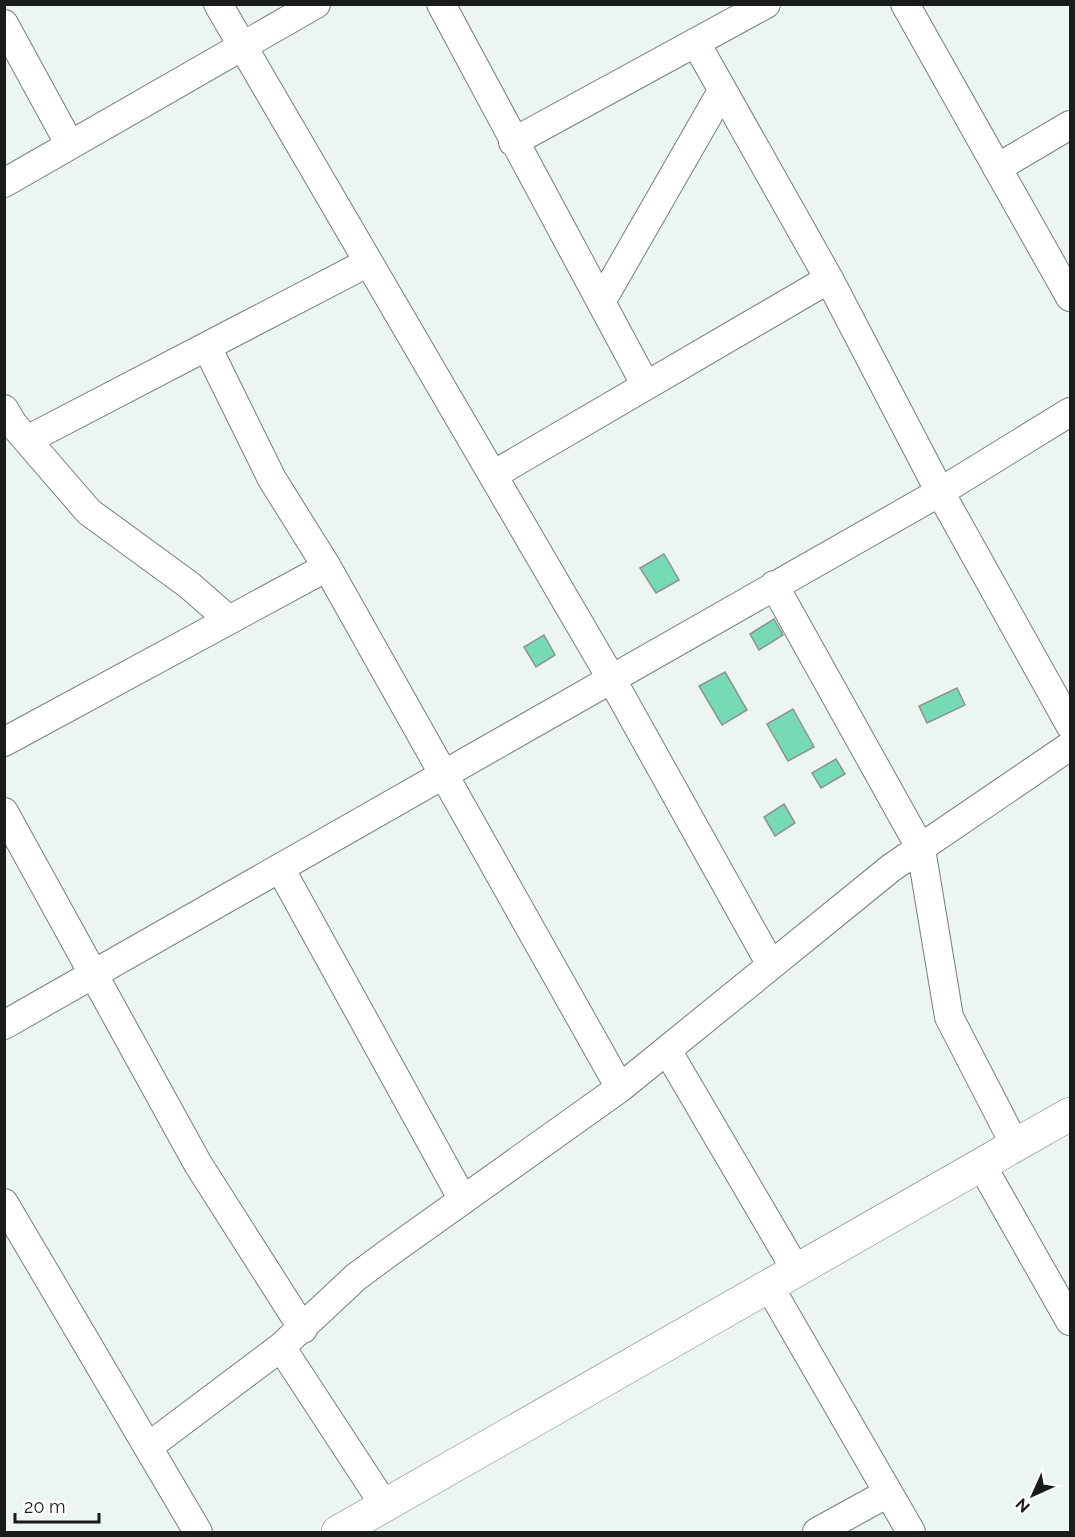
<svg xmlns="http://www.w3.org/2000/svg" width="1075" height="1537" font-family="Raleway,sans-serif">
<style>
.building{fill:#76dbb5;stroke:#8c9390;stroke-width:1.5}
.lines{fill:none;stroke-linecap:round;stroke-linejoin:round}
.minor-casing{stroke:#777e7b;stroke-width:30}
.tertiary-casing{stroke:#777e7b;stroke-width:34}
.minor{stroke:#fff;stroke-width:28}
.tertiary{stroke:#fff;stroke-width:33}
</style>
<rect width="100%" height="100%" fill="#edf5f1"/>
<path class="building" d="M664,554L679,580L656,593L640,568Z
M774,619L783,635L759,650L750,634Z
M544,635L555,655L536,667L524,647Z
M725,672L747,710L722,725L699,686Z
M957,688L965,705L927,723L919,706Z
M793,709L814,747L788,761L767,724Z
M836,759L845,774L821,788L812,773Z
M784,804L795,823L775,836L764,817Z"/>
<g class="lines">
<defs>
<path id="minor" d="M218,4L611,678L771,965
M441,4L645,384
M905,4L1070,297
M4,24L70,145
M696,43L829,279L940,492L1070,725
M513,142L766,4
M997,168L1070,125
M4,183L316,4
M601,302L722,91
M207,347L272,479L327,567L620,1088
M4,409L13,424L89,512L189,585L229,620
M27,440L367,263
M493,475L829,279
M774,585L921,849L949,1017L1015,1145
M4,742L327,567
M4,812L198,1164L303,1329
M280,868L463,1200
M4,1025L940,492L1070,412
M667,1050L796,1270
M981,1164L1070,1321
M4,1203L198,1532
M769,1286L911,1532
M281,1347L385,1506
M148,1447L281,1347L356,1277L387,1254L620,1088L891,868L1070,746
M817,1532L888,1493"/>
<path id="tertiary" d="M338,1532L1070,1114"/>
</defs>
<use href="#minor" class="minor-casing"/>
<use href="#tertiary" class="tertiary-casing"/>
<use href="#minor" class="minor"/>
<use href="#tertiary" class="tertiary"/>
</g>
<rect width="1075" height="1537" fill="none" stroke="#191c1b" stroke-width="12"/>
<g transform="translate(1033 1495) rotate(225)" stroke="#ffffff" stroke-width="4.5" paint-order="stroke">
<path d="M0-4.5L10 22L0 15L-10 22Z" fill="#191c1b"/>
<text y="-9" font-size="16" font-weight="bold" text-anchor="middle" fill="#191c1b">N</text>
</g>
<path d="M15 1513v9h84v-9" fill="none" stroke="#191c1b" stroke-width="3"/>
<text x="24" y="1513" font-size="18" fill="#191c1b" stroke="#ffffff" stroke-width="4.5" paint-order="stroke">20 m</text>
</svg>
